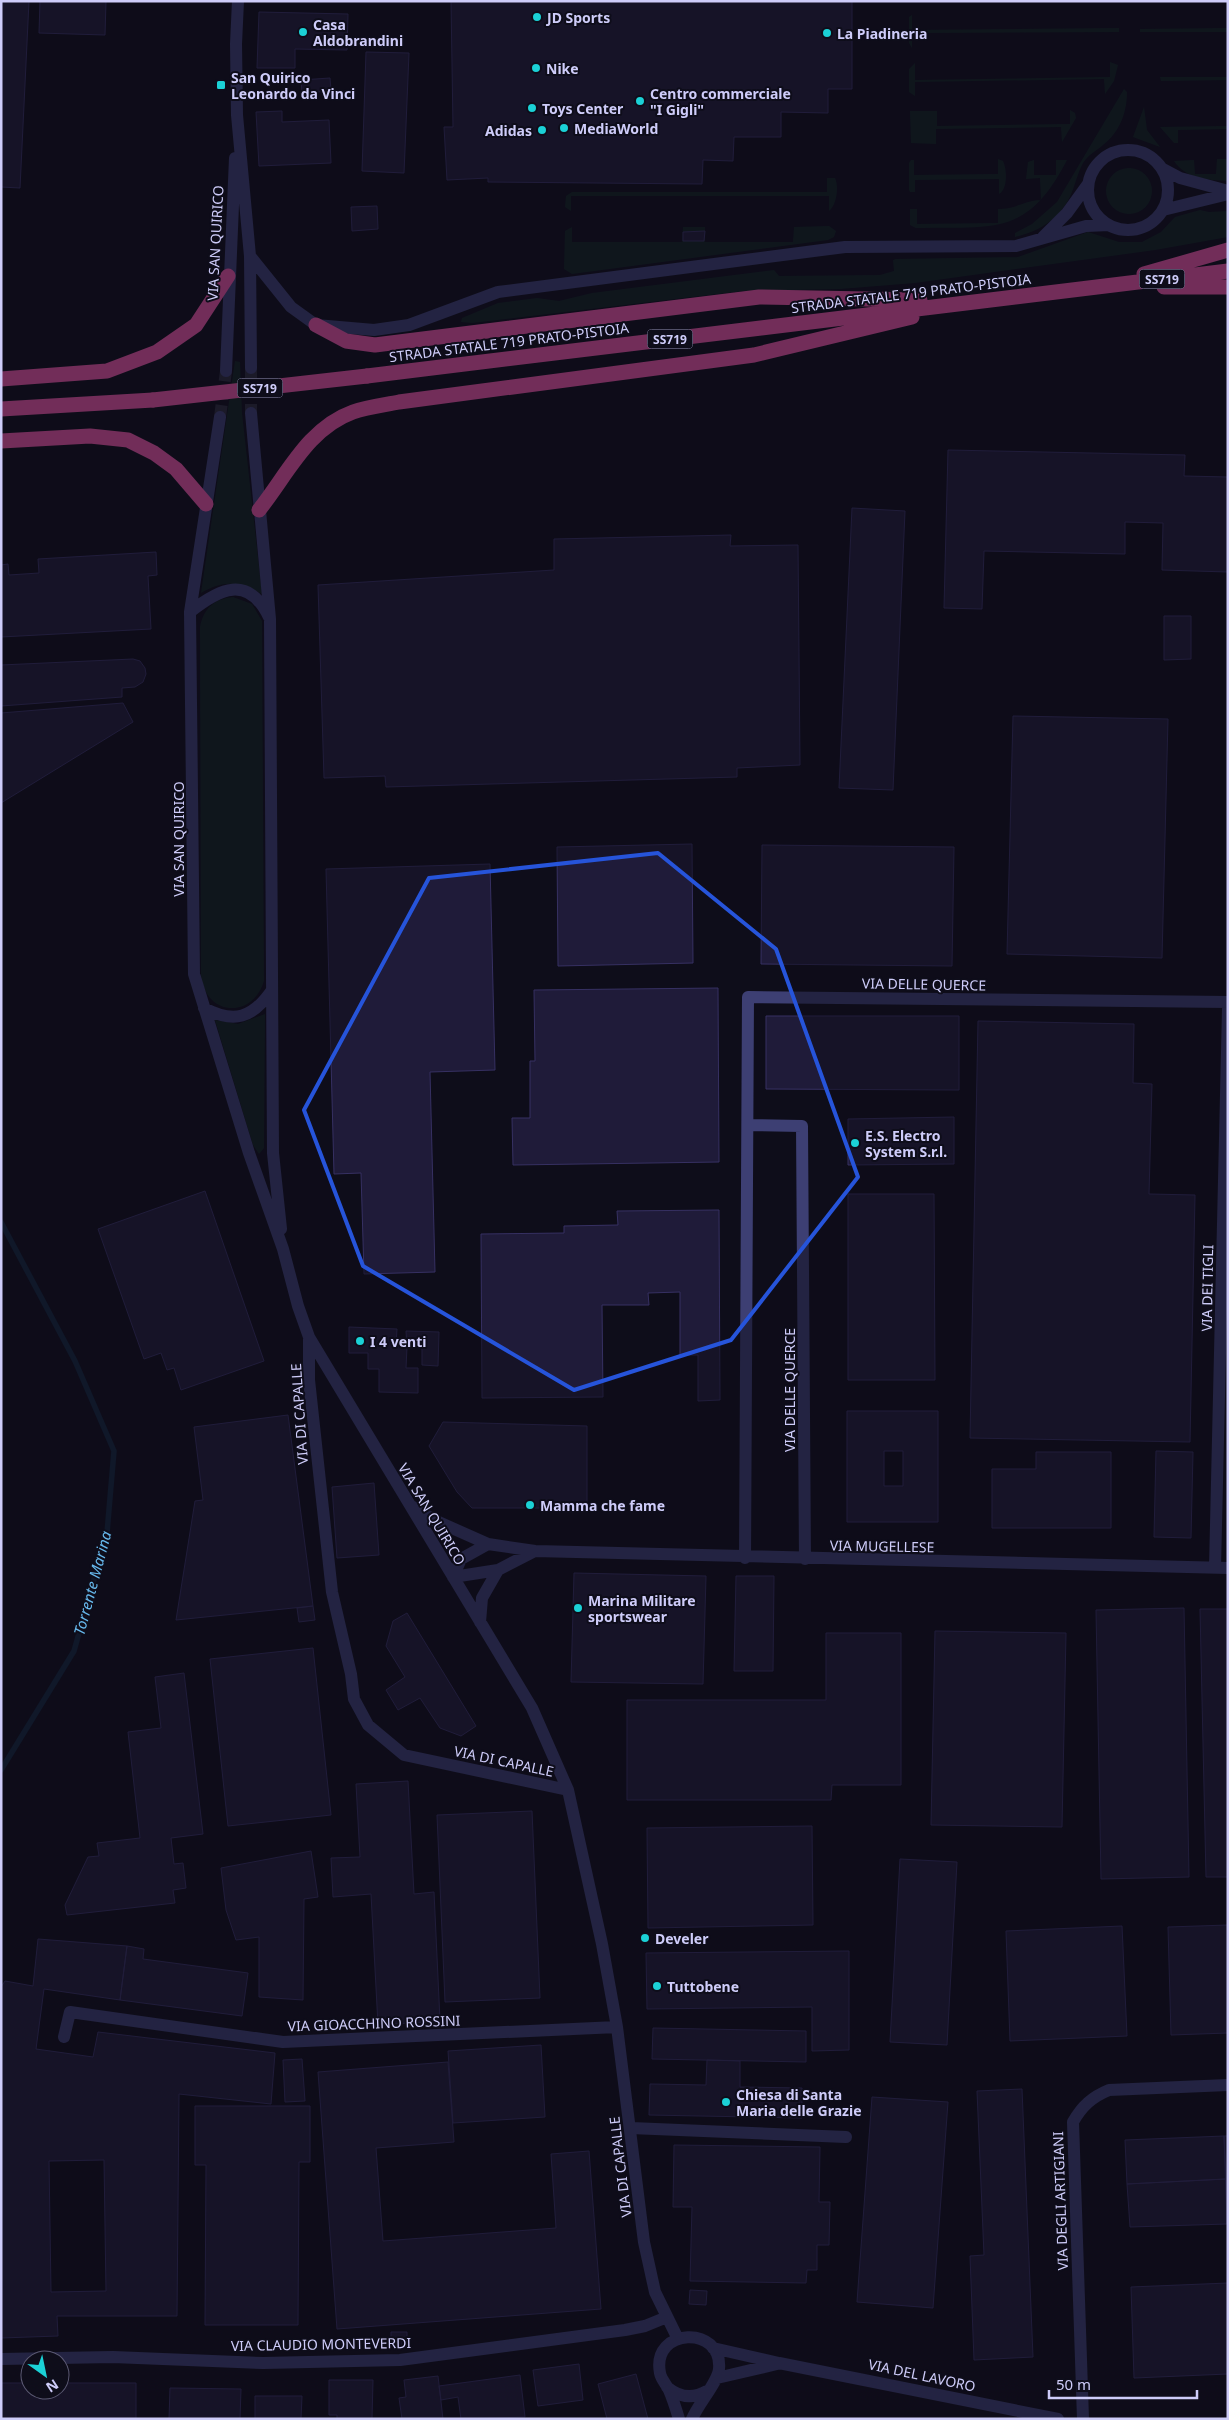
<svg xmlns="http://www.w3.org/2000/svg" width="1229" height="2420" font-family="'Noto Sans',sans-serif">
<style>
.green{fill:#112321;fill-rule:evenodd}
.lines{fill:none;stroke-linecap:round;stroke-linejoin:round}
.stream{stroke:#12263d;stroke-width:5.5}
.building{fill:#1f1b39;stroke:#363062;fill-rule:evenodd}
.minor-tunnel{stroke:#2b2a3b;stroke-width:12;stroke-dasharray:12 6;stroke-linecap:butt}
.minor{stroke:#3d3f73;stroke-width:12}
.highway{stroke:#ea56a7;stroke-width:15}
.highway-bridge{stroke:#ea56a7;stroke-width:15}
.marked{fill:none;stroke:#2654da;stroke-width:4;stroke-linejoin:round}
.poi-dot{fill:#1bd1d6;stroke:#0e0d1a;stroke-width:2}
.labels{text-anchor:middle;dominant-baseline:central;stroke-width:4;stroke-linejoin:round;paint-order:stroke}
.shield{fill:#0e0d1a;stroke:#9493b6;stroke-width:1}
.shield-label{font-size:12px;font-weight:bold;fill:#ceccf9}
.poi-label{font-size:14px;font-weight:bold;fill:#ceccf9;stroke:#0e0d1a;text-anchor:start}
.street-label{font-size:14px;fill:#ceccf9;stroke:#0e0d1a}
.water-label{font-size:15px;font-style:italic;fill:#67b8ec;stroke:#0e0d1a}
</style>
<rect width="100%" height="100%" fill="#0e0d1a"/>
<path class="green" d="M912,15V30L1119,28V32L912,33V48L909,43V17Z
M1228,28V32H1140V29Z
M1110,62L1118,65L1114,81L1105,94L1104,79L915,82V96L909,92V69L915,63V80L1110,77Z
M1160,77H1228V80L1161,81Z
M1124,89L1127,92C1127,112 1120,132 1103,145C1096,151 1088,155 1083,163C1078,172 1076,182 1072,192C1062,217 1041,231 1015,237V233L1032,224L1057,202Z
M1144,107L1147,130L1160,147L1133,137Z
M1070,110L1075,113L1076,118L1062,142L1061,127L936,129V144L911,143L910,111H937V126L1070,124Z
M1228,126V129L1178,130V143H1174L1160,127Z
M998,159L1003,161C1007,169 1008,189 999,194V179L915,180V192H910L909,190V163L911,160H914V175L998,174Z
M1217,159H1228V181C1208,180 1186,179 1174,161L1194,160L1195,174H1216Z
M1034,160V175H1056V160H1067C1027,238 993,226 916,228L910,225V209H917V224L998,223V209C1016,209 1023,201 1041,200L1040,178L1026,179L1028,162Z
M1106 191a23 23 0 1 1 46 0a23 23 0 1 1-46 0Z
M827,178H835C839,186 837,205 829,211V196H571V211L565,207L566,196L572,192H827Z
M1200,210L1209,212L1228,211V237L1155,250L915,283L840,289L743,291L472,323L461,322L462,318L498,303L537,298L559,301L592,293L774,270L779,276L880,275L894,271L893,260L896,259L1018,257L1088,232L1119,242H1142L1161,232L1175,217Z
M829,226L836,231L834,237L828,240L572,274L564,269L565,231L572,227V242H682L683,227H705V242H793L794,227ZM704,231V241H683V232Z
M235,361L240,362L242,413L262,594C240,581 223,580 201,593Z
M233,597L252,604L262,621L264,981C252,1020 205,1016 201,975L200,627C204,608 214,599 233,597Z
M265,1014L264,1148L259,1154L253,1145L215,1020L238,1024Z"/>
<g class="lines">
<path class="stream" d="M1,1222L75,1361L114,1451L107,1533L74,1651L1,1770"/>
</g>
<path class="building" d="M1,1H29L20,188L1,187Z
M40,1H106L105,35L39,33Z
M451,1H852V89H828V113L781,112V137H734L733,161L703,160L702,184L488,182V178L447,180L444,127H453Z
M259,12L348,14L347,50L295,49V68H257Z
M366,52L409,53L404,173L362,171Z
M330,78L331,91L302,93L301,80Z
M282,111V122L329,120L331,163L259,166L256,112Z
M377,206L378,229L352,231L351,207Z
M705,231L704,241H683V232Z
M948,450L1185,455L1184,476L1228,477V572L1162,570L1163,523L1125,522V554L984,551L982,609L944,608Z
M852,508L905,511L893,790L839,788Z
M731,535L730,546L798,545L800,765L737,768V777L386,787L385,776L324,778L318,585L554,570V539Z
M156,552L157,575L148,576L151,629L1,637V565L8,564L9,575L39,573L38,559Z
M1164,616H1191V659L1164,660Z
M133,659L140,661L145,668L146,674L143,682L135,687L122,688V697L1,706V665Z
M123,703L133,722L1,803V713Z
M1013,716L1168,719L1162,958L1007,954Z
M692,844L693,963L558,966L557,847Z
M762,845L954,847L952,966L761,964Z
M490,864L495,1070L430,1072L435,1272L364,1274L361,1173L334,1174L326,869Z
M718,988L719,1162L513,1165L512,1118H530V1061H535L534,990Z
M766,1016H959V1090L766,1089Z
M978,1021L1134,1024L1133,1083L1152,1084L1149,1194L1195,1195L1190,1442L970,1438Z
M954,1117V1164L848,1165V1119Z
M205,1191L264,1361L181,1390L174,1368L167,1370L161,1353L144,1359L98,1229Z
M848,1194H934L935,1380H848Z
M719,1210L720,1400L698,1401V1355H680V1292L648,1293L649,1305H602L603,1397L482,1398L481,1234L564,1233V1226L618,1225L617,1211Z
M349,1327L397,1329L396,1345L407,1347L406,1368H418V1393L379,1392V1369H368V1353H349Z
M406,1331L439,1332L438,1366L422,1365V1347H407Z
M847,1411H938V1522H847ZM884,1451H903V1486H884Z
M288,1415L313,1606L176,1620L195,1501L203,1500L194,1427Z
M443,1422L587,1426V1508H472L457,1492L429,1446Z
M1156,1451L1193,1452L1191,1538L1154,1537Z
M1036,1452H1111V1528H992V1469H1036Z
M374,1483L379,1555L337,1558L332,1487Z
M574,1573L706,1576L703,1684L571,1682Z
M736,1576H774L773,1671H734Z
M313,1606L315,1620L299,1622L297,1608Z
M1184,1608L1189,1877L1101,1879L1096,1610Z
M1200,1609H1228V1877H1206Z
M407,1613L476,1726L461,1736L440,1728L420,1698L398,1710L386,1690L405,1677L386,1646L393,1621Z
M935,1631L1066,1633L1062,1827L931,1825Z
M826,1633H901V1785H832L831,1800H627V1700H826Z
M313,1648L331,1815L228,1826L210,1659Z
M184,1673L203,1834L171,1838L174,1864L183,1863L186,1888L173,1890L175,1903L67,1915L65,1905L88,1857L99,1856L97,1843L140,1838L128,1732L161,1728L155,1677Z
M408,1781L414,1894L434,1892L440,2021L378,2025L371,1894L333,1897L331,1858L360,1857L356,1784Z
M532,1811L540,1998L445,2002L437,1815Z
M812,1826L813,1925L648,1928L647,1828Z
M311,1851L318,1897L304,1899L303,2000L259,1997V1937L236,1940L226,1910L221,1868Z
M900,1859L957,1862L947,2045L890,2042Z
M1228,1925V2033L1171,2035L1168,1927Z
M1122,1926L1127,2036L1010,2041L1006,1931Z
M38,1939L127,1946L120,2000L44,1989L36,2049L93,2057L98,2032L275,2053L271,2104L179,2094L177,2316H57L58,2336L1,2338V1987L5,1981L33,1986ZM104,2160L106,2291L51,2292L49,2161Z
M127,1946L144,1949L143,1959L248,1973L242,2016L120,2000Z
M849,1951V2050L812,2051V2007L647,2009L646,1953Z
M653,2028L806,2031V2062L652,2059Z
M541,2045L545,2117L453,2123L448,2051Z
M302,2059L305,2101L285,2102L283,2060Z
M707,2060L740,2061V2087L802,2088V2118L649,2115L650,2084L706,2085Z
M448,2062L454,2142L376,2148L383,2241L556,2228L551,2154L589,2151L601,2309L337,2329L318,2072Z
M1022,2089L1033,2357L974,2360L970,2256L984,2255L977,2091Z
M872,2097L948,2102L933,2308L857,2302Z
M195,2106H310V2162H299L298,2325H205L206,2165H195Z
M1224,2136H1228V2224H1227Z
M1224,2136L1226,2179L1127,2184L1125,2140Z
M674,2145L820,2147L819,2202H830L829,2245H817V2270H807L806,2283L690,2281L692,2207H673Z
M1226,2179L1227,2224L1130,2227L1127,2184Z
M1228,2283V2374L1134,2378L1131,2287Z
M690,2290L707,2291L706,2305L689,2304Z
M391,2332H407V2346L391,2347Z
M579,2364L583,2400L538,2406L533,2370Z
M636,2374L648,2419H607L598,2384Z
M520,2375L525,2417L461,2419L458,2397L441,2400L439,2386Z
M438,2376L443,2419H402L399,2398L406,2397L404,2380Z
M329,2380H373L372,2419H337V2415H329Z
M1,2383H30V2390H60V2383H136V2419H1Z
M170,2388L241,2389L240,2419H169Z
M255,2396H302L301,2419H255Z"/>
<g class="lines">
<path class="minor-tunnel" d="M251,368V413
M220,417L226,371"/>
<path class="minor" d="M238,1L236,44L237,115L250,256L251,368
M1088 190a40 40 0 1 1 80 0a40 40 0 1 1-80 0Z
M1163,169L1180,178L1228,191
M1163,210L1228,194
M1043,237L1067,213L1088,184
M250,256L291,307L316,325L374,330L409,325L498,292L845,247L1016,246L1086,226L1109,225
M226,371L235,158
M251,413L270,619L273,1153L281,1229
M220,417L190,612L194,974L249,1153L283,1249L298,1306L309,1337L532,1708L568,1790L602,1944L617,2027L644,2242L655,2292L678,2339
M190,612C219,589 248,574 269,617
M204,1008C234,1024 253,1018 272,990
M748,1125L802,1126L805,1559
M309,1339V1380L332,1592L351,1674L354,1699L368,1725L404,1755L568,1790
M411,1506L434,1520L488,1544L535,1551L1228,1568
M745,1558L748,997L1228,1002
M1215,1568L1228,1009
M453,1577L461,1559L488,1544
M453,1577L498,1570
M480,1622L482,1598L498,1570L535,1551
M64,2037L70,2012L283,2042L617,2027
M631,2128L846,2137
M713,2348L779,2363L1058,2419
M1,2359L113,2357L263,2363L400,2360L625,2330L645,2326L667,2317
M717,2378L777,2364
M667,2387C680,2398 693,2399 707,2391
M679,2419C676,2409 673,2399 669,2390C666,2384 661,2379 660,2373C651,2327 723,2325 719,2369C718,2382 698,2404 692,2419
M1083,2419L1073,2122C1082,2106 1092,2097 1109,2090L1228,2085"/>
<path class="highway" d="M1144,274L1228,250
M1164,287H1228
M316,325L346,341L375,345L759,297L920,300
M367,376L1228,271
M1,379L107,371L157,352L196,325L228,276
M1,409L153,400
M1,441L90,436L128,440L154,453L176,469L206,504
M259,510C287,475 308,428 353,412C367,407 384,405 399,402L754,355L912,317"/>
<path class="highway-bridge" d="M153,400L367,376"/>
</g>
<path d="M0 0H1229V2420H0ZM658,853L776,949L858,1177L731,1340L574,1390L363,1266L304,1110L429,878Z" fill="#0e0d1a" fill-opacity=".55" fill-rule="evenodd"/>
<path class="marked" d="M658,853L776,949L858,1177L731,1340L574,1390L363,1266L304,1110L429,878Z"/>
<g class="poi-dot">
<circle cx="537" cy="17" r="5"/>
<circle cx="303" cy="32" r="5"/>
<circle cx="827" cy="33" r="5"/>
<circle cx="536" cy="68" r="5"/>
<rect x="216" y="80" width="10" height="10" rx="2.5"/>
<circle cx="640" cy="101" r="5"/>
<circle cx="532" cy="108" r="5"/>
<circle cx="564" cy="128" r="5"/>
<circle cx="542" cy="130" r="5"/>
<circle cx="855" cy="1143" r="5"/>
<circle cx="360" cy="1341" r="5"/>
<circle cx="530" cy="1505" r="5"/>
<circle cx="578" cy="1608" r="5"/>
<circle cx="645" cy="1938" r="5"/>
<circle cx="657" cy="1986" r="5"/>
<circle cx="726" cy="2102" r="5"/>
</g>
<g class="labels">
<g class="shield">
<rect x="1139.5" y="269.5" width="45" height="19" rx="4"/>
<rect x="647.5" y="329.5" width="45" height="19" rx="4"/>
<rect x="237.5" y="378.5" width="45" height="19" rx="4"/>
</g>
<g class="shield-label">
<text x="1162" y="279">SS719</text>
<text x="670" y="339">SS719</text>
<text x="260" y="388">SS719</text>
</g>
<g class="poi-label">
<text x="547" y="17">JD Sports</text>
<text x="313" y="24">Casa<tspan x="313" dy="16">Aldobrandini</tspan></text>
<text x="837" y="33">La Piadineria</text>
<text x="546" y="68">Nike</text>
<text x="231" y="77">San Quirico<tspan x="231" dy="16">Leonardo da Vinci</tspan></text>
<text x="650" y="93">Centro commerciale<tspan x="650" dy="16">"I Gigli"</tspan></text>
<text x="542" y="108">Toys Center</text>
<text x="574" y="128">MediaWorld</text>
<text x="532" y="130" text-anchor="end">Adidas</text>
<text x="865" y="1135">E.S. Electro<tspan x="865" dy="16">System S.r.l.</tspan></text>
<text x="370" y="1341">I 4 venti</text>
<text x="540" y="1505">Mamma che fame</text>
<text x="588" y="1600">Marina Militare<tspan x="588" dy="16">sportswear</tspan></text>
<text x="655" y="1938">Develer</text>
<text x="667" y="1986">Tuttobene</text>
<text x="736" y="2094">Chiesa di Santa<tspan x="736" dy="16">Maria delle Grazie</tspan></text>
</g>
<g class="street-label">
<text transform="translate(215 243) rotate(-87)">VIA SAN QUIRICO</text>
<text transform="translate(911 293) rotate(-7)">STRADA STATALE 719 PRATO-PISTOIA</text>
<text transform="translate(509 342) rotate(-7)">STRADA STATALE 719 PRATO-PISTOIA</text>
<text transform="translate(178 839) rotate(-90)">VIA SAN QUIRICO</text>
<text transform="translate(924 984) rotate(1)">VIA DELLE QUERCE</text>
<text transform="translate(1207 1288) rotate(-89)">VIA DEI TIGLI</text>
<text transform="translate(789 1390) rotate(-90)">VIA DELLE QUERCE</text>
<text transform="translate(299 1414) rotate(-94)">VIA DI CAPALLE</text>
<text transform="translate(432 1514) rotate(59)">VIA SAN QUIRICO</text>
<text transform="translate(882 1546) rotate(1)">VIA MUGELLESE</text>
<text transform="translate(504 1761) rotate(12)">VIA DI CAPALLE</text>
<text transform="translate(374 2023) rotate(-2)">VIA GIOACCHINO ROSSINI</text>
<text transform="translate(620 2167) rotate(-97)">VIA DI CAPALLE</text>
<text transform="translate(1060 2201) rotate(-92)">VIA DEGLI ARTIGIANI</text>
<text transform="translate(321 2344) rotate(-1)">VIA CLAUDIO MONTEVERDI</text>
<text transform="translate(922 2375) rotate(12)">VIA DEL LAVORO</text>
</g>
<g class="water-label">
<text transform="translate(92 1583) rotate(-75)">Torrente Marina</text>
</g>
</g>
<rect width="1229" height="2420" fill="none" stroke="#ceccf9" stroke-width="5"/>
<g transform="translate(45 2375) rotate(147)"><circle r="24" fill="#0e0d1a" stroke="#5b5973"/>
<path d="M0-4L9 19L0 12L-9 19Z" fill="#1bd1d6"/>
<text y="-8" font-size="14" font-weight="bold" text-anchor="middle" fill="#ceccf9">N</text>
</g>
<path d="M1049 2390v8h148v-8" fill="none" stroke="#ceccf9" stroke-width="2.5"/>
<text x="1056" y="2390" font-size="15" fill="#ceccf9" stroke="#0e0d1a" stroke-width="4" paint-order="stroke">50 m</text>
</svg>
